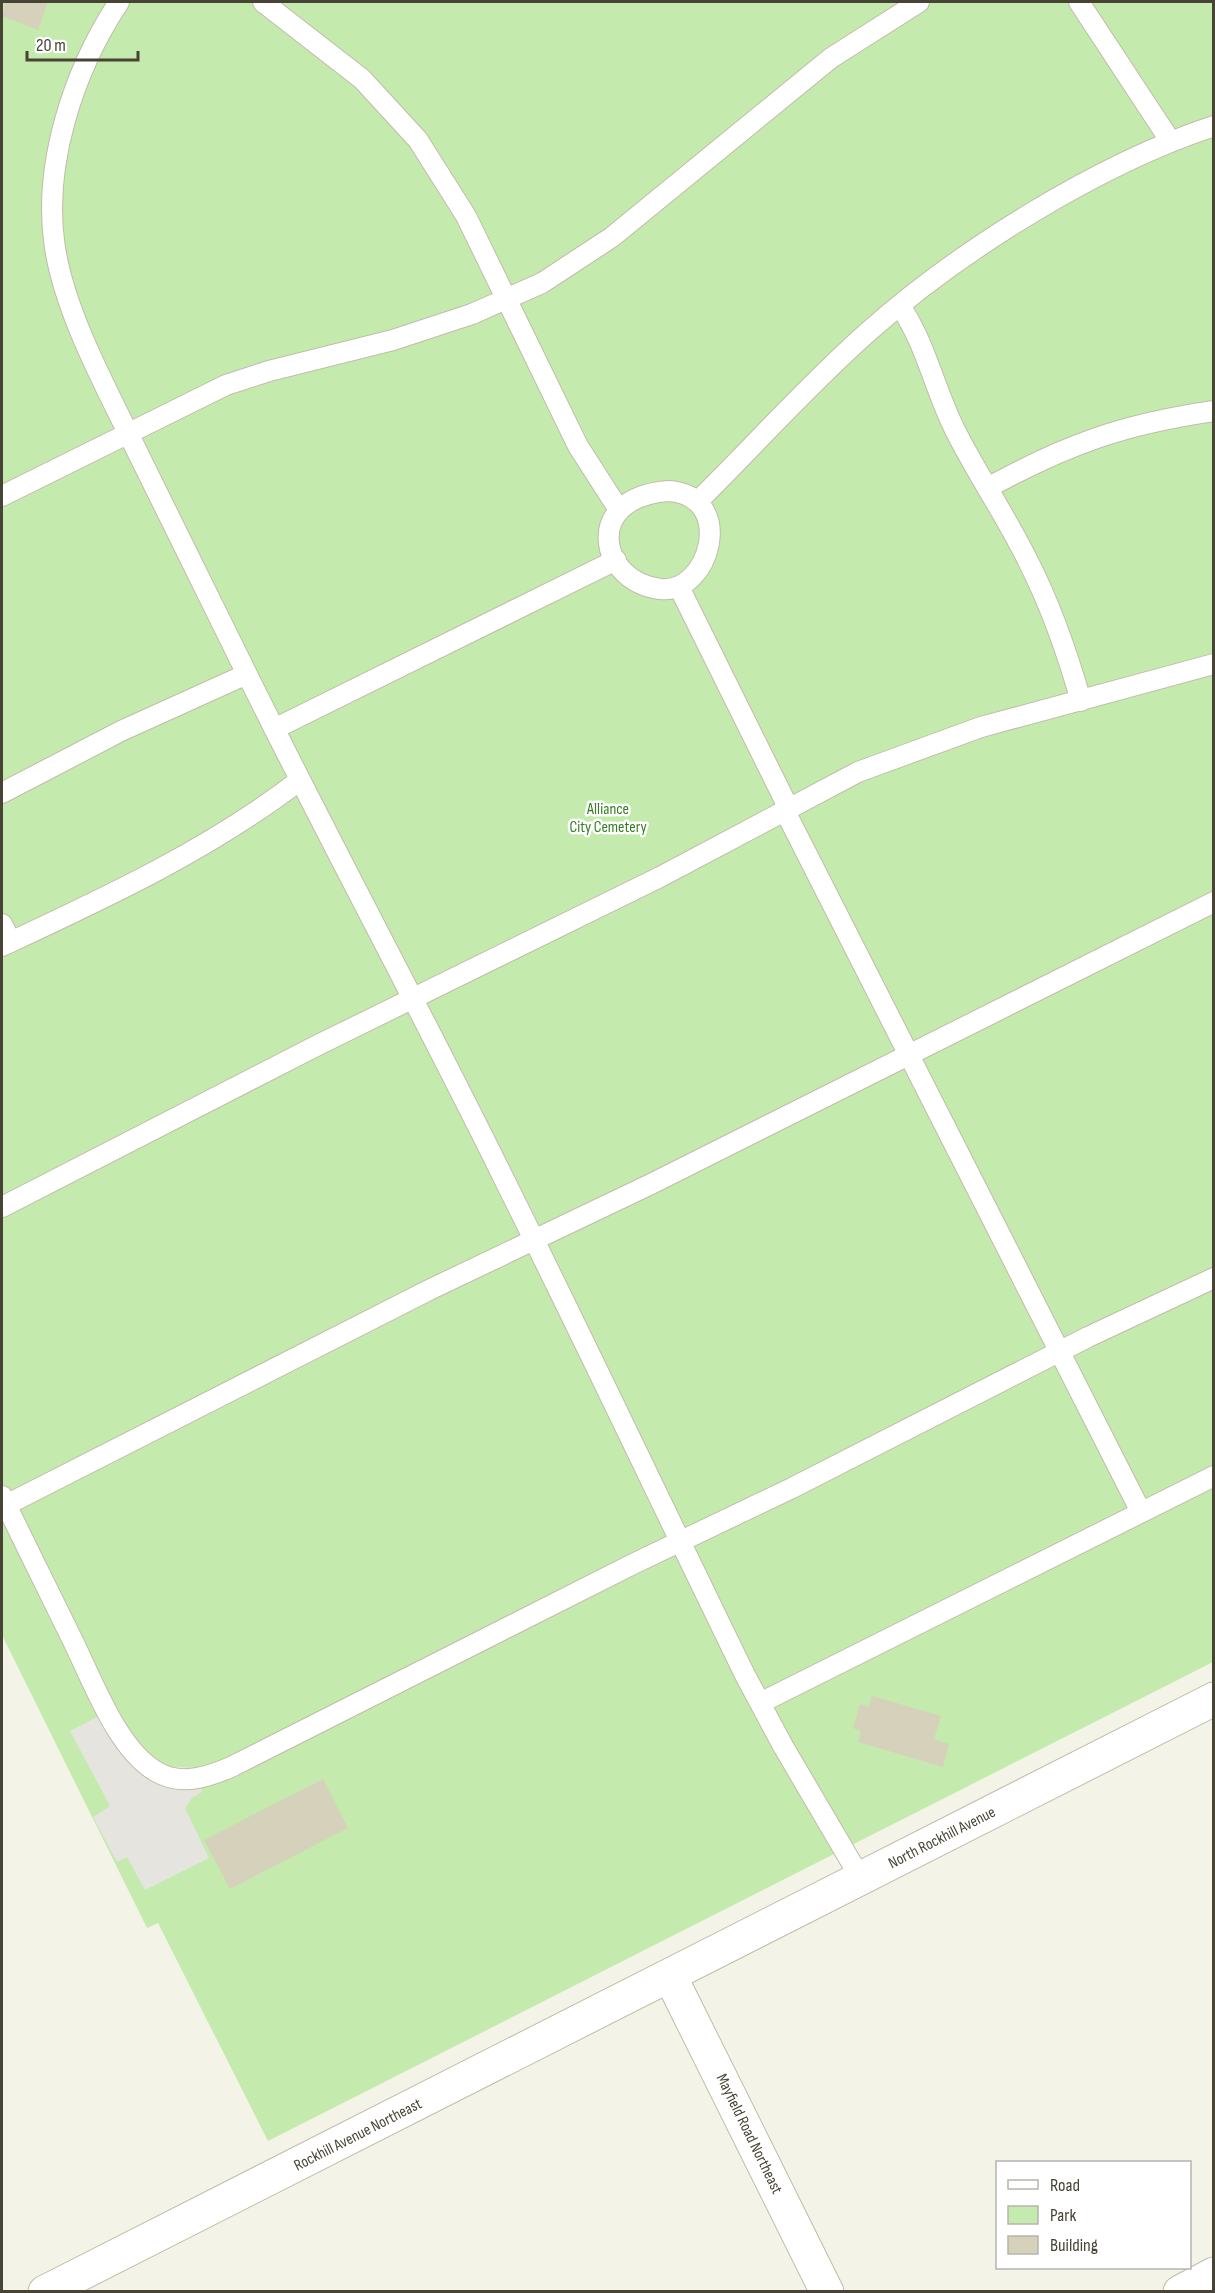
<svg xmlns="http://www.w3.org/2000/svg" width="1215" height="2293" font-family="'Sofia Sans Condensed',sans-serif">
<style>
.green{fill:#c4ebad}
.parking{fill:#e5e4df}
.building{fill:#d6d1bb}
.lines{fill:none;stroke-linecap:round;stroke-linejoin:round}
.service-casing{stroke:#c0bca9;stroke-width:22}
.minor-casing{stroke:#c0bca9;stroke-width:35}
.tertiary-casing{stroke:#c0bca9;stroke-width:35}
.service{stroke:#fff;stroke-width:20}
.minor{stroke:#fff;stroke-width:33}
.tertiary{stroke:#fff;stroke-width:33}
.labels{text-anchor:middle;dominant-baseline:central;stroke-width:5;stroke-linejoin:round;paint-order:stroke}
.park-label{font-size:16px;fill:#367d25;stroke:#fff}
.street-label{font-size:16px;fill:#484435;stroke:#fff}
</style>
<rect width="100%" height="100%" fill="#f4f3e7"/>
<path class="green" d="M2,2H1213V1662L268,2141L158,1923L147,1928L2,1635Z"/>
<path class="parking" d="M116,1707L135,1740L157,1761L168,1766L196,1768L202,1792L192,1798L185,1808L209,1858L145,1890L127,1857L117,1862L93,1817L110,1806L70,1731Z"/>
<path class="building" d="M6,2H48L38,30L2,16Z
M872,1696L941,1716L934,1739L949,1744L943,1767L858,1742L861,1731L853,1728L860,1704L868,1707Z
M323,1779L348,1828L230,1889L204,1840Z"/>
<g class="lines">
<defs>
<path id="service" d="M119,2C74,70 42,165 55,248C65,311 102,380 130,437C167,512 204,587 241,662C327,837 420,1008 506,1183C587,1346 665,1511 745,1675L783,1746L861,1879
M263,2L362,79L418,140L466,216L578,446L619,510
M1079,2L1171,142
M900,306C926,344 934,388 955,430C977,474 1006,516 1028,561C1051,606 1067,652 1081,701
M989,487C1068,444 1124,424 1214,411
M669,491C737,496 710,595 660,589C599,582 581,497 669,491Z
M2,496L226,385L269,371L393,340L472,314L542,283L612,237L831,58L919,2
M698,501C755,445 808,385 868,332C959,251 1098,164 1214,126
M679,587L789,809
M274,729L616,560
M2,793L121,731L247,674
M785,811L1141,1512
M2,924L11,942
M2,946C105,898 209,850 300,780
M2,1207L320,1044L660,877L858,772L981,727L1214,664
M2,1496C24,1542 47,1588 70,1635C91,1676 116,1749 157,1772C181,1786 208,1777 231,1767L633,1564L792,1488L1088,1337L1214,1278
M6,1505L429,1290L651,1184L1214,902
M760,1703L1214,1476"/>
<path id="minor" d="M670,1976L827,2292
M1180,2292L1214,2274"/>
<path id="tertiary" d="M45,2292L1214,1699"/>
</defs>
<use href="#service" class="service-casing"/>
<use href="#minor" class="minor-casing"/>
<use href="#tertiary" class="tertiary-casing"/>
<use href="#service" class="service"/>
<use href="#minor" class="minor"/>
<use href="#tertiary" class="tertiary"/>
</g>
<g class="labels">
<g class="park-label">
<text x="608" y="809">Alliance<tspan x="608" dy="18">City Cemetery</tspan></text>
</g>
<g class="street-label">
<text transform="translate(942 1838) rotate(-27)">North Rockhill Avenue</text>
<text transform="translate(749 2134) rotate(64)">Mayfield Road Northeast</text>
<text transform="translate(358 2135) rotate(-27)">Rockhill Avenue Northeast</text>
</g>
</g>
<rect width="1215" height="2293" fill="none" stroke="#484435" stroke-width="6"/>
<rect x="996" y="2161" width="195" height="108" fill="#ffffff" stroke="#b6b4ae" stroke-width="1.5"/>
<rect x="1008" y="2180" width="30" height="9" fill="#ffffff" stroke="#b6b4ae" stroke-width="1.5"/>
<text x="1050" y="2191" font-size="18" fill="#484435">Road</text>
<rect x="1008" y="2206" width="30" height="18" fill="#c4ebad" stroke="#b6b4ae" stroke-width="1.5"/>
<text x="1050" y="2221" font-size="18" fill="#484435">Park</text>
<rect x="1008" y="2236" width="30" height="18" fill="#d6d1bb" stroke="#b6b4ae" stroke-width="1.5"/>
<text x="1050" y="2251" font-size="18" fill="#484435">Building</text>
<path d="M27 51v9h111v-9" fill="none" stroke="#484435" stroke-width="3"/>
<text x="36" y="51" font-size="18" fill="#484435" stroke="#ffffff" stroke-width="4.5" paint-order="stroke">20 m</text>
</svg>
